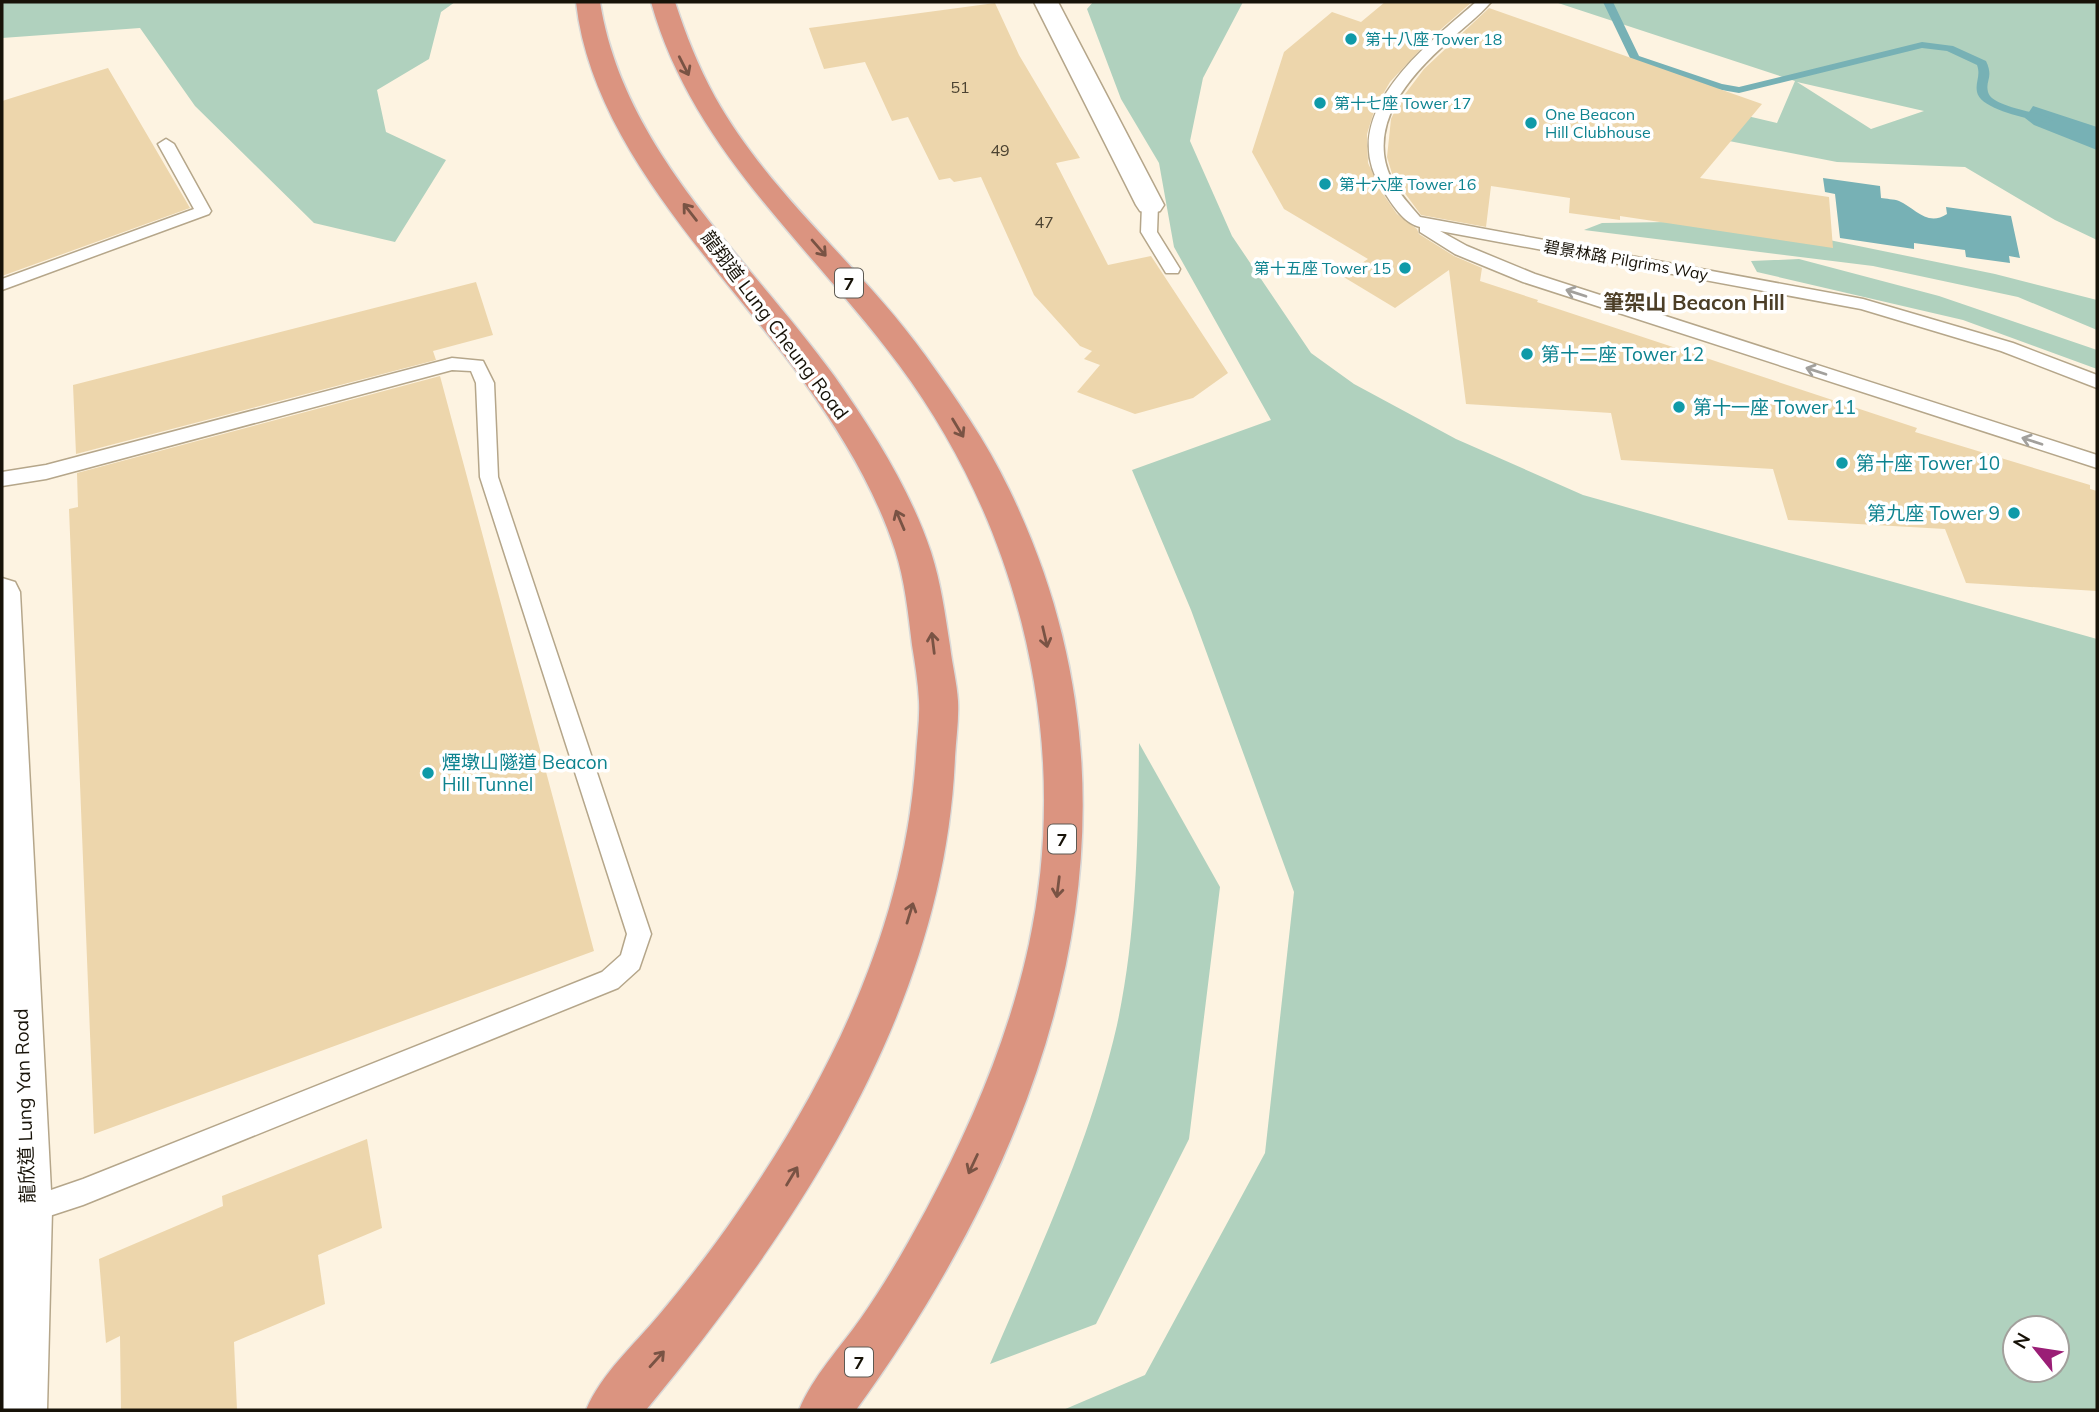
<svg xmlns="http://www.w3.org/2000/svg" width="2099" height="1412" font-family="Mulish,'Noto Sans TC',sans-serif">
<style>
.green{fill:#b0d1be;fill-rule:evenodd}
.water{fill:#77b1b5}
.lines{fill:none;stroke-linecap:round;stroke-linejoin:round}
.stream{fill:#77b1b5;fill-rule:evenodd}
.building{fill:#edd6ac}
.service-casing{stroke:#b5a68a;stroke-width:3}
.minor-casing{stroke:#b5a68a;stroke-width:3}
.trunk-casing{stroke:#dad9d7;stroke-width:3}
.service{fill:#fff;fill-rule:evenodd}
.minor{fill:#fff;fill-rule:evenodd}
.trunk{fill:#db9480;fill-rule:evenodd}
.oneway{stroke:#795344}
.oneway2{stroke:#a2a09c}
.culture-dot{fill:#0f9aa8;stroke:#fff;stroke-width:2.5}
.labels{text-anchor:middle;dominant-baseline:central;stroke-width:7;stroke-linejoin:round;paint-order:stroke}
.far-culture-label{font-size:16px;fill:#0d838f;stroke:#fff;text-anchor:start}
.number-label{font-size:16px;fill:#4c4331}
.far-street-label{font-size:16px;fill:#171208;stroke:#fff}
.shield{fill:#fff;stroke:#5d5952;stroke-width:2}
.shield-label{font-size:18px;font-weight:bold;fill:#171208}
.street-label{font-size:19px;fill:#171208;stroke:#fff}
.culture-label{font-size:19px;fill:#0d838f;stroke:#fff;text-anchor:start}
.far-district-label{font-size:21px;font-weight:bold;fill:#4c3e26;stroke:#fff}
</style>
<rect width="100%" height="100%" fill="#fdf3e1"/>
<path class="green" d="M2,2H455L441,12L429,59L377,90L386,132L446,160L395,242L314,223L195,106L140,28L2,38Z
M1093,2H1243L1203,78L1190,141L1232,236L1311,353L1354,384L1456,439L1583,495L2097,639V1410H1063L1145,1375L1265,1153L1294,892L1191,610L1132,470L1271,420L1174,247L1159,163L1121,99L1087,9ZM2057,1328V1370H2015V1328Z
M1555,2H2097V240L2055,220L1965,167L1837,162L1678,131L1688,102L1777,123L1795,81ZM1797,82L1924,111L1871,129Z
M1737,221L1995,274L2097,300V330L2018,297L1873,266L1584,230L1602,223Z
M1799,259L1939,296L2097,350V369L1963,320L1757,272L1751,261Z
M1139,743L1220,887L1189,1139L1096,1324L990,1364C1038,1253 1090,1143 1117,1025C1137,932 1138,838 1139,743Z"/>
<path class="water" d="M2033,106L2097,127V150L2034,125L2025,118Z
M1823,178L1880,186L1881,198C1886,199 1894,199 1899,201C1915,208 1927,227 1947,214L1946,207L2011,216L2020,258L2009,256L2010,263L1966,257L1965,250L1914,243V249L1840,238L1835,194L1825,192Z"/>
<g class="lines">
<path class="stream" d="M1603,2H1613L1639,56L1722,84L1739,87L1922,42L1953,46L1986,61C1994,78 1985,80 1988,92C1992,108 2040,111 2053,120L2047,123C2032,119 1980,110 1977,92C1975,82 1981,76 1977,65L1947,51L1922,48L1739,93L1716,89L1631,60Z"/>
</g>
<path class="building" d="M1385,2H1472L1432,37L1390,82L1375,108L1367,134L1368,163L1381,191L1397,214L1417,229L1419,234L1454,256L1482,268L1480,281L1538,300L1537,302L1917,428L1915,432L2090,485V489L2097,491V591L1966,583L1945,529L1788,520L1773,469L1621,460L1611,413L1466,404L1449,270L1395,308L1342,276L1368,259L1284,209L1252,152L1284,52L1332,12L1361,22Z
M995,3L1019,55L1080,158L1056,163L1108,265L1151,256L1228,373L1193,398L1135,414L1077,392L1100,365L1084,359L1092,351L1080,346L1034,295L981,177L954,182L950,178L939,180L908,117L892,121L865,62L824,69L809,28Z
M1489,8L1762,104L1700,178L1829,197L1833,248L1620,216V220L1569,213L1570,198L1491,186L1486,227L1421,215L1393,177L1387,157L1391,119L1399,102L1424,69Z
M108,68L190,208L2,276V101Z
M476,282L493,335L433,351L436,360L76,454L73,385Z
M440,376L594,951L94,1134L69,509L78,507L77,473Z
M367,1139L382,1228L318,1255L325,1304L234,1342L237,1410H121L120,1336L106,1343L99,1259L223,1206L222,1196Z"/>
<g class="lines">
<defs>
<path id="service" d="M1476,2H1491C1479,16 1464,27 1451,39C1413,72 1365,123 1391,178C1398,193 1410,205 1420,217L1863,299L2013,343L2097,375V388L2001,351L1861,309L1440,231L1467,246L1535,274L2097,455V468L1523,282L1455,254L1420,232V227C1403,223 1392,204 1383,190C1333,115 1427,45 1476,2Z
M166,139L174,144L211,211L209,214L2,290V279L194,209L158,144Z
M1150,200L1158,205L1157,232L1180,269L1178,273H1166L1141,232L1142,205Z
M452,358L483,361L494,383L498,477L651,934L639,969L618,988L83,1205L28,1223L19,1219L15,1210L19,1201L83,1179L602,972L621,955L627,934L480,477L476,383L471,371L452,370L46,479L2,486V472L46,465Z"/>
<path id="minor" d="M1034,2H1058L1164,205L1160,211L1150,214L1140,211L1136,205Z
M2,578L15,582L20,592L52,1210L47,1410H2Z"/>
<path id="trunk" d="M576,2H600C624,153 749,258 835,377C873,431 910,489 931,552C941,583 945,614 950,646C952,664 957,683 958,701C959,720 956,739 955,757C945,1006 800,1224 646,1410H586C601,1374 634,1345 659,1315C686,1283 713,1248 737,1213C832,1076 905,925 916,757C917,738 920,719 919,701C918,682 915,663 912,645C908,613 905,581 895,550C875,489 841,433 804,382C721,267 592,148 576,2Z
M651,2H675C686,35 698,66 715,97C770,195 860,265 925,355C956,398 986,441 1009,489C1165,810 1054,1137 856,1410H799C813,1376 840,1348 861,1318C885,1284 906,1247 926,1210C971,1126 1009,1037 1029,944C1072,743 1021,529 899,365C811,246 692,150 651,2Z"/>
</defs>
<use href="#service" class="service-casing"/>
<use href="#minor" class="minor-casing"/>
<use href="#trunk" class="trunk-casing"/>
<use href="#service" class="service"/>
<use href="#minor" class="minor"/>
<use href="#trunk" class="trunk"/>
</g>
<defs><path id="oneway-shaft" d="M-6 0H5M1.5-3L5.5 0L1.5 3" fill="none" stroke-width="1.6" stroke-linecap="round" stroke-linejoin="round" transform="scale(1.75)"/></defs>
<g class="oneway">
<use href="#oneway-shaft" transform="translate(684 66) rotate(63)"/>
<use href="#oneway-shaft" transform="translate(690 212) rotate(-128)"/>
<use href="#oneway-shaft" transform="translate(819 248) rotate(49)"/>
<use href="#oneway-shaft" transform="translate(958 428) rotate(59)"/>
<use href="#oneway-shaft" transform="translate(900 520) rotate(-113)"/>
<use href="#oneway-shaft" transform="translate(1045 637) rotate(77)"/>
<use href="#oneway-shaft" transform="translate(933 643) rotate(-97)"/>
<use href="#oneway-shaft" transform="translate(1058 887) rotate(97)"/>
<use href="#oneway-shaft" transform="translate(910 913) rotate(-73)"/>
<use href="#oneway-shaft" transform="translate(973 1164) rotate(115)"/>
<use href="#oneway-shaft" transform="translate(792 1176) rotate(-59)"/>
<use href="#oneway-shaft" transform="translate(657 1359) rotate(-48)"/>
</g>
<g class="oneway2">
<use href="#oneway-shaft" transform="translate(1576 293) rotate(-162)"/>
<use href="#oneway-shaft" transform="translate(1816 371) rotate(-162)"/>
<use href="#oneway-shaft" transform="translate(2032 441) rotate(-162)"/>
</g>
<g class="culture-dot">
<circle cx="1351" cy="39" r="7"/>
<circle cx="1320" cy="103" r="7"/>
<circle cx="1531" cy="123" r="7"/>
<circle cx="1325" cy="184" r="7"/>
<circle cx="1405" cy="268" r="7"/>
<circle cx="1527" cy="354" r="7"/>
<circle cx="1679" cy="407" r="7"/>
<circle cx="1842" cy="463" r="7"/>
<circle cx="2014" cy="513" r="7"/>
<circle cx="428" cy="773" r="7"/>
</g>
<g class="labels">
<g class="far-culture-label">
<text x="1365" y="39">第十八座 Tower 18</text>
<text x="1334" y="103">第十七座 Tower 17</text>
<text x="1545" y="114">One Beacon<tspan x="1545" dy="18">Hill Clubhouse</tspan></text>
<text x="1339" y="184">第十六座 Tower 16</text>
<text x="1391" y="268" text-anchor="end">第十五座 Tower 15</text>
</g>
<g class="number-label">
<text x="960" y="87">51</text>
<text x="1000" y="150">49</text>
<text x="1044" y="222">47</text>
</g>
<g class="far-street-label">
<text transform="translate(1626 260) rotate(10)">碧景林路 Pilgrims Way</text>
</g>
<g class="shield">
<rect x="835" y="268.5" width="28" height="29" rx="5"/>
<rect x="1048" y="824.5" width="28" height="29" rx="5"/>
<rect x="845" y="1347.5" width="28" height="29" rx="5"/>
</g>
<g class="shield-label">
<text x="849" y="283">7</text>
<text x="1062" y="839">7</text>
<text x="859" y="1362">7</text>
</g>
<g class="street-label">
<text transform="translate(775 325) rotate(53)">龍翔道 Lung Cheung Road</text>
<text transform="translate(24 1106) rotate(-92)">龍欣道 Lung Yan Road</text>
</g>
<g class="culture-label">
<text x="1541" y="354">第十二座 Tower 12</text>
<text x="1693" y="407">第十一座 Tower 11</text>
<text x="1856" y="463">第十座 Tower 10</text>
<text x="2000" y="513" text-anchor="end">第九座 Tower 9</text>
<text x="442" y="762">煙墩山隧道 Beacon<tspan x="442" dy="22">Hill Tunnel</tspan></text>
</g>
<g class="far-district-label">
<text x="1694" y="302">筆架山 Beacon Hill</text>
</g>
</g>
<rect width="2099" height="1412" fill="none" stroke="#171208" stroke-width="7"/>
<g transform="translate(2036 1349) rotate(300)"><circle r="33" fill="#ffffff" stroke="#a2a09c" stroke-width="2"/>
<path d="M0-5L12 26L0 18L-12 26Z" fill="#9a1e76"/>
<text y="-10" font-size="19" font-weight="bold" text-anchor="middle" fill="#171208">N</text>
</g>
</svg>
